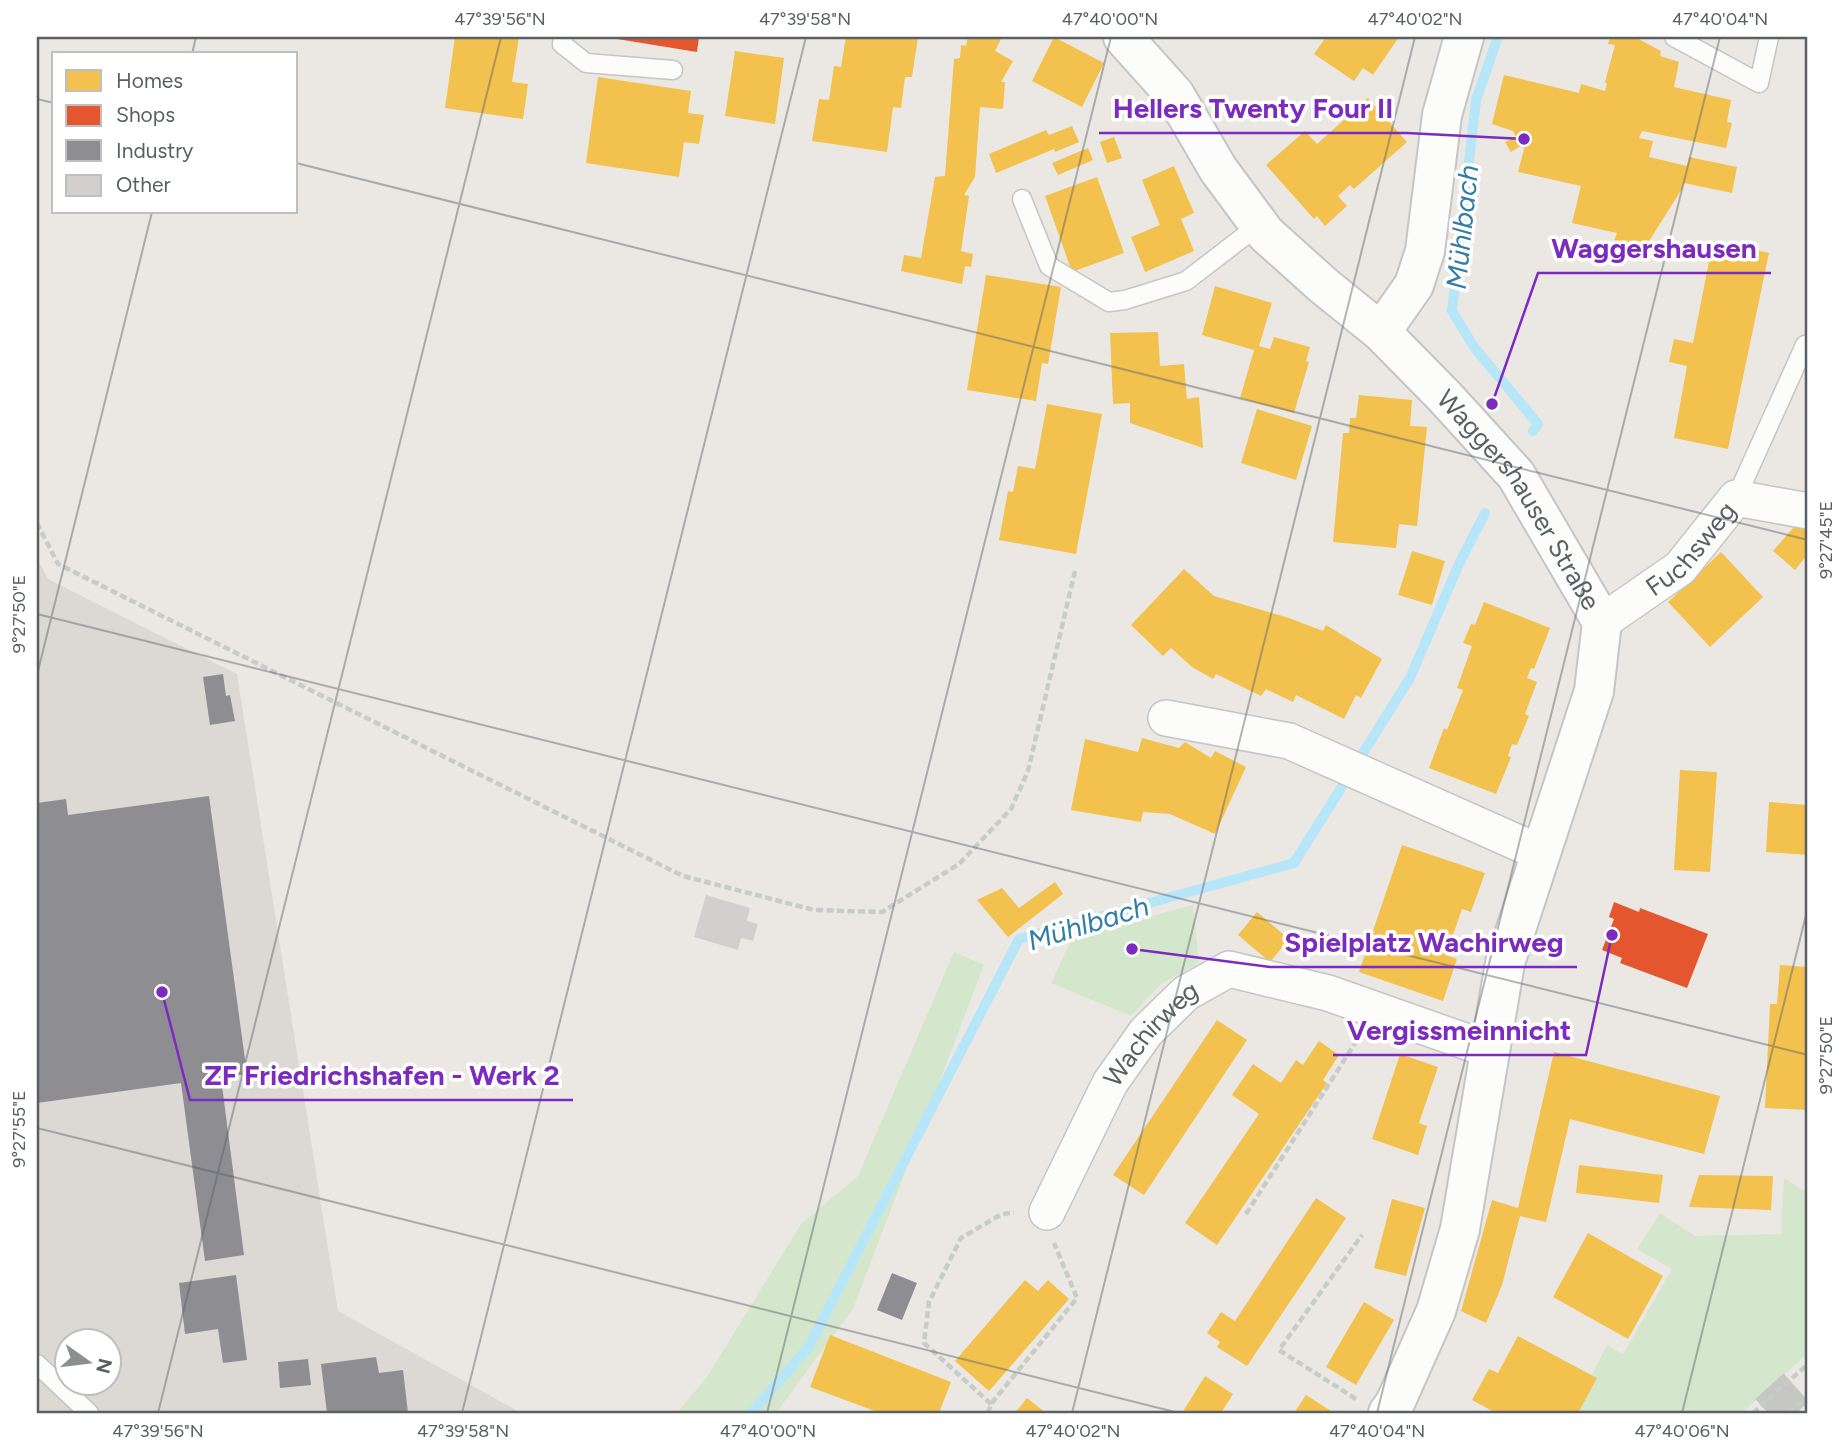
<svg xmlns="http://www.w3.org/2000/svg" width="1845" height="1450" font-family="Figtree,sans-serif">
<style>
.industrial{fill:#dcd9d5;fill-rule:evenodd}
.green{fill:#d4e7cd}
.homes{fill:#f2c14e}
.shops{fill:#e4572e}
.industry{fill:#8d8d92}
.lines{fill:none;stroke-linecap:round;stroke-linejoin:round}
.stream{stroke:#b6e6f7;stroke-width:10}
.building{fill:#d2d0ce}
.trunk-tunnel{stroke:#c6c6c4;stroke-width:38;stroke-dasharray:38 19;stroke-linecap:butt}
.service-casing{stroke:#c6c5c5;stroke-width:21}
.minor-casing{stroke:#c6c5c5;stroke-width:38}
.tertiary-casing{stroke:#c6c5c5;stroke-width:42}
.path{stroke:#c6ccc7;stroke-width:4.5;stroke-dasharray:7 3.5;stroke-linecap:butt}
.service{stroke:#fcfcfb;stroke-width:18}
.minor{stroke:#fcfcfb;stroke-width:35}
.tertiary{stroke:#fcfcfb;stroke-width:38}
.ticks{fill:none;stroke:#595f63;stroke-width:2;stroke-opacity:0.45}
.labels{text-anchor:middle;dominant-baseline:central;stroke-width:7;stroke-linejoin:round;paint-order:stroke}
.street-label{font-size:26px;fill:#595f63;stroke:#fff}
.water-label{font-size:28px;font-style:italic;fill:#327da5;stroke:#fff}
.leader{fill:none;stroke:#7b2cbf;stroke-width:2.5}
.callout-dot{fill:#7b2cbf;stroke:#fff;stroke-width:2.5}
.callout-label{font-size:28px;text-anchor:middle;font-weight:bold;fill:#7b2cbf;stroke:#fff;stroke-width:7;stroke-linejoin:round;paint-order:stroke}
.neatline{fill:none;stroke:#595f63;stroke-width:2.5}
.ticks-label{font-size:18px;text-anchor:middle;fill:#595f63}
</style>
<rect width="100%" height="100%" fill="#ebe8e4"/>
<path class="industrial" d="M37,558L48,579L237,674L338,1311L521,1413H37ZM66,1342H108V1384H66Z"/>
<path class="green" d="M1193,905L1199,963L1161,984L1131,1016L1051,983L1073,936Z
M954,952L984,965L853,1309L776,1413H677L707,1377L801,1224L858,1176Z
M1784,1178L1808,1193V1353L1742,1413H1572L1607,1345L1623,1354L1672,1269L1637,1249L1660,1213L1695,1236L1781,1234Z"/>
<path class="homes" d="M455,37H519L512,82L528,84L523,119L445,108Z
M846,37H918L912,77H905L901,108L893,107L887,152L812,141L819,99L829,100L834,66L841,67Z
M968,37H997L1001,39L995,51L1013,61L1001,82H1005L1003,109L980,107L975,177L964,195L969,196L961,251L973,254L971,267L965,266L962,284L901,271L904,255L921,258L935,177L945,176L954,59L960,58L961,45L966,46Z
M1054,37L1104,63L1082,107L1032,81Z
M1326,37H1399L1373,75L1363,68L1354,81L1314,54Z
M1610,37H1635L1661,51L1660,56L1679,62L1674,87L1731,100L1727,122L1732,123L1726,148L1642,131L1639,138L1653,141L1649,157L1687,166L1689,157L1737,167L1732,193L1684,183L1682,189L1642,252L1612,246L1617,233L1572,223L1581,186L1518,172L1524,149L1522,145L1511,152L1505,142L1516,137L1513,131L1492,124L1504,75L1579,93L1581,84L1605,91L1607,84L1605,82L1615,45L1608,44Z
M735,51L784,58L775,124L725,116Z
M598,77L691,91L688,113L704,115L699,144L684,142L679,177L586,163Z
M1368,98L1407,142L1354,189L1350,185L1338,196L1347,206L1325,226L1317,216L1314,219L1266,165L1305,131L1317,144Z
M1072,126L1079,142L1055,152L1054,149L996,173L989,154L1046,130L1049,135Z
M1114,137L1122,158L1107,163L1100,142Z
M1088,148L1093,160L1058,175L1052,163Z
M1174,166L1194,213L1181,219L1194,251L1145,272L1131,237L1160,225L1142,180Z
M1097,177L1124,253L1072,272L1045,196Z
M1713,241L1769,253L1728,449L1674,438L1687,366L1669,362L1674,339L1693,343Z
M986,275L1061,287L1048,364L1042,363L1036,401L967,390Z
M1215,286L1272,303L1259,346L1270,349L1274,337L1310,347L1306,361L1309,362L1294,413L1240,398L1254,350L1202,335Z
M1158,332L1160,366L1184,364L1187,399L1199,397L1203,448L1130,423V403L1113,404L1110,333Z
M1359,395L1412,400L1410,426L1427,427L1417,526L1399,524L1396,548L1333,542L1343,433H1349L1350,418H1356Z
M1047,404L1102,414L1076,554L999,540L1008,491L1013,492L1018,466L1035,469Z
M1257,409L1312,426L1296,480L1241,463Z
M1799,521L1808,528V554L1795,570L1773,551Z
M1412,551L1445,561L1432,605L1398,595Z
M1721,552L1763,597L1710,647L1668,602Z
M1184,569L1214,596L1289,618L1323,631L1326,625L1382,659L1361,698L1356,695L1344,719L1296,695L1293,702L1266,689L1261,696L1216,674L1213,679L1192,667L1171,648L1163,656L1131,625Z
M1484,602L1550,628L1534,669L1531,668L1527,678L1537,682L1525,714L1529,716L1517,745L1512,744L1508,756L1511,757L1496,794L1429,768L1444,728L1447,730L1463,690L1457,688L1472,646L1463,643L1471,624L1475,625Z
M1142,738L1179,748L1185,742L1211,758L1215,751L1246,767L1215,834L1170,814L1143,812L1141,822L1071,810L1085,739L1138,752Z
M1680,770L1717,772L1710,872L1674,870Z
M1769,802L1808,805V855L1766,852Z
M1402,845L1485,873L1471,912L1462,909L1446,955L1457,959L1443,1001L1359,972Z
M1055,882L1063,894L1008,937L977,900L1002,888L1019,908Z
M1257,912L1289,939L1270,962L1238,935Z
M1780,965L1808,967V1110L1765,1108L1770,1004H1777Z
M1217,1020L1247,1040L1144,1195L1113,1175Z
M1319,1041L1339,1055L1323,1080L1327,1083L1217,1245L1185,1223L1259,1114L1232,1095L1253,1064L1281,1083L1296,1060L1303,1065Z
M1554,1052L1720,1096L1704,1154L1570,1119L1546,1222L1520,1216L1502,1285L1486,1323L1461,1311L1492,1200L1518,1208Z
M1400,1054L1438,1067L1419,1123L1427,1126L1418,1155L1372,1139Z
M1579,1165L1663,1175L1659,1203L1576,1193Z
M1699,1175L1773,1176L1771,1210L1689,1207Z
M1316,1198L1346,1218L1247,1366L1217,1347L1220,1342L1207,1333L1221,1312L1235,1321Z
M1392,1199L1425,1208L1406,1276L1374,1268Z
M1588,1233L1663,1276L1628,1339L1553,1297Z
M1025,1280L1038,1291L1048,1280L1069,1299L989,1391L955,1361Z
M1364,1302L1394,1320L1356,1385L1326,1367Z
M830,1335L951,1382L939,1413H880L810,1387Z
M1518,1336L1597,1378L1578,1413H1496L1472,1400L1489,1369L1498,1373Z
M1205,1376L1233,1394L1221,1413H1182Z
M1306,1395L1334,1413H1294Z
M1027,1398L1046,1413H1015Z"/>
<path class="shops" d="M605,37H699L697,52Z
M1614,902L1639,912L1640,908L1708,934L1687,988L1620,963L1622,958L1602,950L1614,919L1609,917Z"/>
<path class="industry" d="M223,674L226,696L230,695L235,721L210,725L203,677Z
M209,796L247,1074L221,1078L244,1255L205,1261L181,1083L37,1103V803L66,799L68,815Z
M892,1273L917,1283L902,1320L877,1310Z
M236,1275L247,1360L223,1363L218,1329L185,1334L179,1283Z
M376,1357L379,1373L403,1370L408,1413H327L321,1364Z
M308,1359L311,1385L280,1388L278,1362Z"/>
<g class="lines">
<path class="stream" d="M1498,37L1476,100L1452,311L1474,347L1538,424L1533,431
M751,1413L808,1348L1019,939L1294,863L1410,678L1459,564L1485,513"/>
</g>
<path class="building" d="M706,895L750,908L747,921L758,924L753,941L741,938L738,950L694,937Z"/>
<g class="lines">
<path class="trunk-tunnel" d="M1768,1413L1808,1377"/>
<defs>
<path id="service" d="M563,37L562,44L586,63L673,70
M1674,37L1759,83L1769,37
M1022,199L1049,266L1109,302L1125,300L1186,281L1259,225
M1736,498L1805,345L1808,344
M37,1364L89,1413"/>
<g id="minor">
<path id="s1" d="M1602,622L1680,568L1736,498L1808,511"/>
<path d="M1166,718L1289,741L1541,853"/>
<path id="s2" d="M1047,1212L1110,1083L1146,1032L1186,993L1229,969L1328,993L1490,1050"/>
</g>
<g id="tertiary">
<path id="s3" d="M1123,37L1175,95L1218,169L1266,234L1324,286L1381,332L1444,396L1516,475L1602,622L1594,691L1505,963L1460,1229L1436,1311L1395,1403L1388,1413"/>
<path d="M1381,332L1414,285L1425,251L1442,115L1464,37"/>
</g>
</defs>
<use href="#service" class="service-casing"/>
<use href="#minor" class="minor-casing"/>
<use href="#tertiary" class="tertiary-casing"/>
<path class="path" d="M37,523L58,564L683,876L814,910L882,912L959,864L1011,809L1028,771L1075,571
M1246,1214L1359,1037
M1356,1399L1279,1350L1362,1235
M991,1404L924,1343L929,1302L961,1238L1002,1214L1014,1213
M988,1413L991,1404L1077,1298L1054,1243
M1753,1413L1808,1364
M1788,1413L1808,1397"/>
<use href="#service" class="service"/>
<use href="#minor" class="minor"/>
<use href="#tertiary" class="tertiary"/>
</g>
<path class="ticks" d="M192,54L196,37M37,99L54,103M296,163L1808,540M37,614L1808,1055M37,675L152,212M37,1128L1179,1413M158,1413L501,37M462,1413L806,37M767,1413L1111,37M1072,1413L1415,37M1377,1413L1720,37M1682,1413L1808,907"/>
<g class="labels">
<g class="street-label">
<text stroke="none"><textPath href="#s3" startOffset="614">Waggershauser Straße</textPath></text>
<text stroke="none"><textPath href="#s1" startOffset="116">Fuchsweg</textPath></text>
<text stroke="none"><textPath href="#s2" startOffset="208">Wachirweg</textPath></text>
</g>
<g class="water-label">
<text transform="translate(1462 227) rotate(-84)">Mühlbach</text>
<text transform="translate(1088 923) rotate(-17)">Mühlbach</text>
</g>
</g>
<path class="leader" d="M1524 139L1407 133H1099M1492 404L1538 273H1771M1132 949L1270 967H1577M1612 935L1586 1055H1333M162 992L190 1100H573"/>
<g class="callout-dot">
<circle cx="1524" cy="139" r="7"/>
<circle cx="1492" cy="404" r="7"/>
<circle cx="1132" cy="949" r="7"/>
<circle cx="1612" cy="935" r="7"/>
<circle cx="162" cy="992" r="7"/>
</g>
<g class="callout-label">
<text x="1253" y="118">Hellers Twenty Four II</text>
<text x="1654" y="258">Waggershausen</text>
<text x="1424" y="952">Spielplatz Wachirweg</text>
<text x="1459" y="1040">Vergissmeinnicht</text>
<text x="382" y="1085">ZF Friedrichshafen - Werk 2</text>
</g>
<rect width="1845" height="1450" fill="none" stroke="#ffffff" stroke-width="77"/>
<rect x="52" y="52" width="245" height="161" fill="#ffffff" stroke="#bdbfc1" stroke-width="2"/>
<rect x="66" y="70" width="35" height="21" fill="#f2c14e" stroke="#bdbfc1" stroke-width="2"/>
<text x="116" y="88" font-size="21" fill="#595f63">Homes</text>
<rect x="66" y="105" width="35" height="21" fill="#e4572e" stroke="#bdbfc1" stroke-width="2"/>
<text x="116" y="122" font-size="21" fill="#595f63">Shops</text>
<rect x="66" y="140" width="35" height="21" fill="#8d8d92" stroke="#bdbfc1" stroke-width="2"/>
<text x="116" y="158" font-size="21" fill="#595f63">Industry</text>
<rect x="66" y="175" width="35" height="21" fill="#d2d0ce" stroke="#bdbfc1" stroke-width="2"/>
<text x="116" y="192" font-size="21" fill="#595f63">Other</text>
<g transform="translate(88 1362) rotate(104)"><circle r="33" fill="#ffffff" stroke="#bdbfc1" stroke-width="2"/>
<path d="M0-5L12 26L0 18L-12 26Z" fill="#8c8f90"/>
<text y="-10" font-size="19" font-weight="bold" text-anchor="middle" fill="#595f63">N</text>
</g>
<rect x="38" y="38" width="1768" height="1374" class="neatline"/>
<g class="ticks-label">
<text x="500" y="25">47°39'56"N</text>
<text x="805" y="25">47°39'58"N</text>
<text x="1110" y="25">47°40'00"N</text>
<text x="1415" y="25">47°40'02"N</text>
<text x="1720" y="25">47°40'04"N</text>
<text transform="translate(1826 540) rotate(-90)" y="6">9°27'45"E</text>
<text transform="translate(19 614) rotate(-90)" y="6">9°27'50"E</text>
<text transform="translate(1826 1055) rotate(-90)" y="6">9°27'50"E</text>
<text transform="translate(19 1129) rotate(-90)" y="6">9°27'55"E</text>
<text x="158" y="1437">47°39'56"N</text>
<text x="463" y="1437">47°39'58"N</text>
<text x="768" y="1437">47°40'00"N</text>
<text x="1073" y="1437">47°40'02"N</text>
<text x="1377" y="1437">47°40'04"N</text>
<text x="1682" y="1437">47°40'06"N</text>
</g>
</svg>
